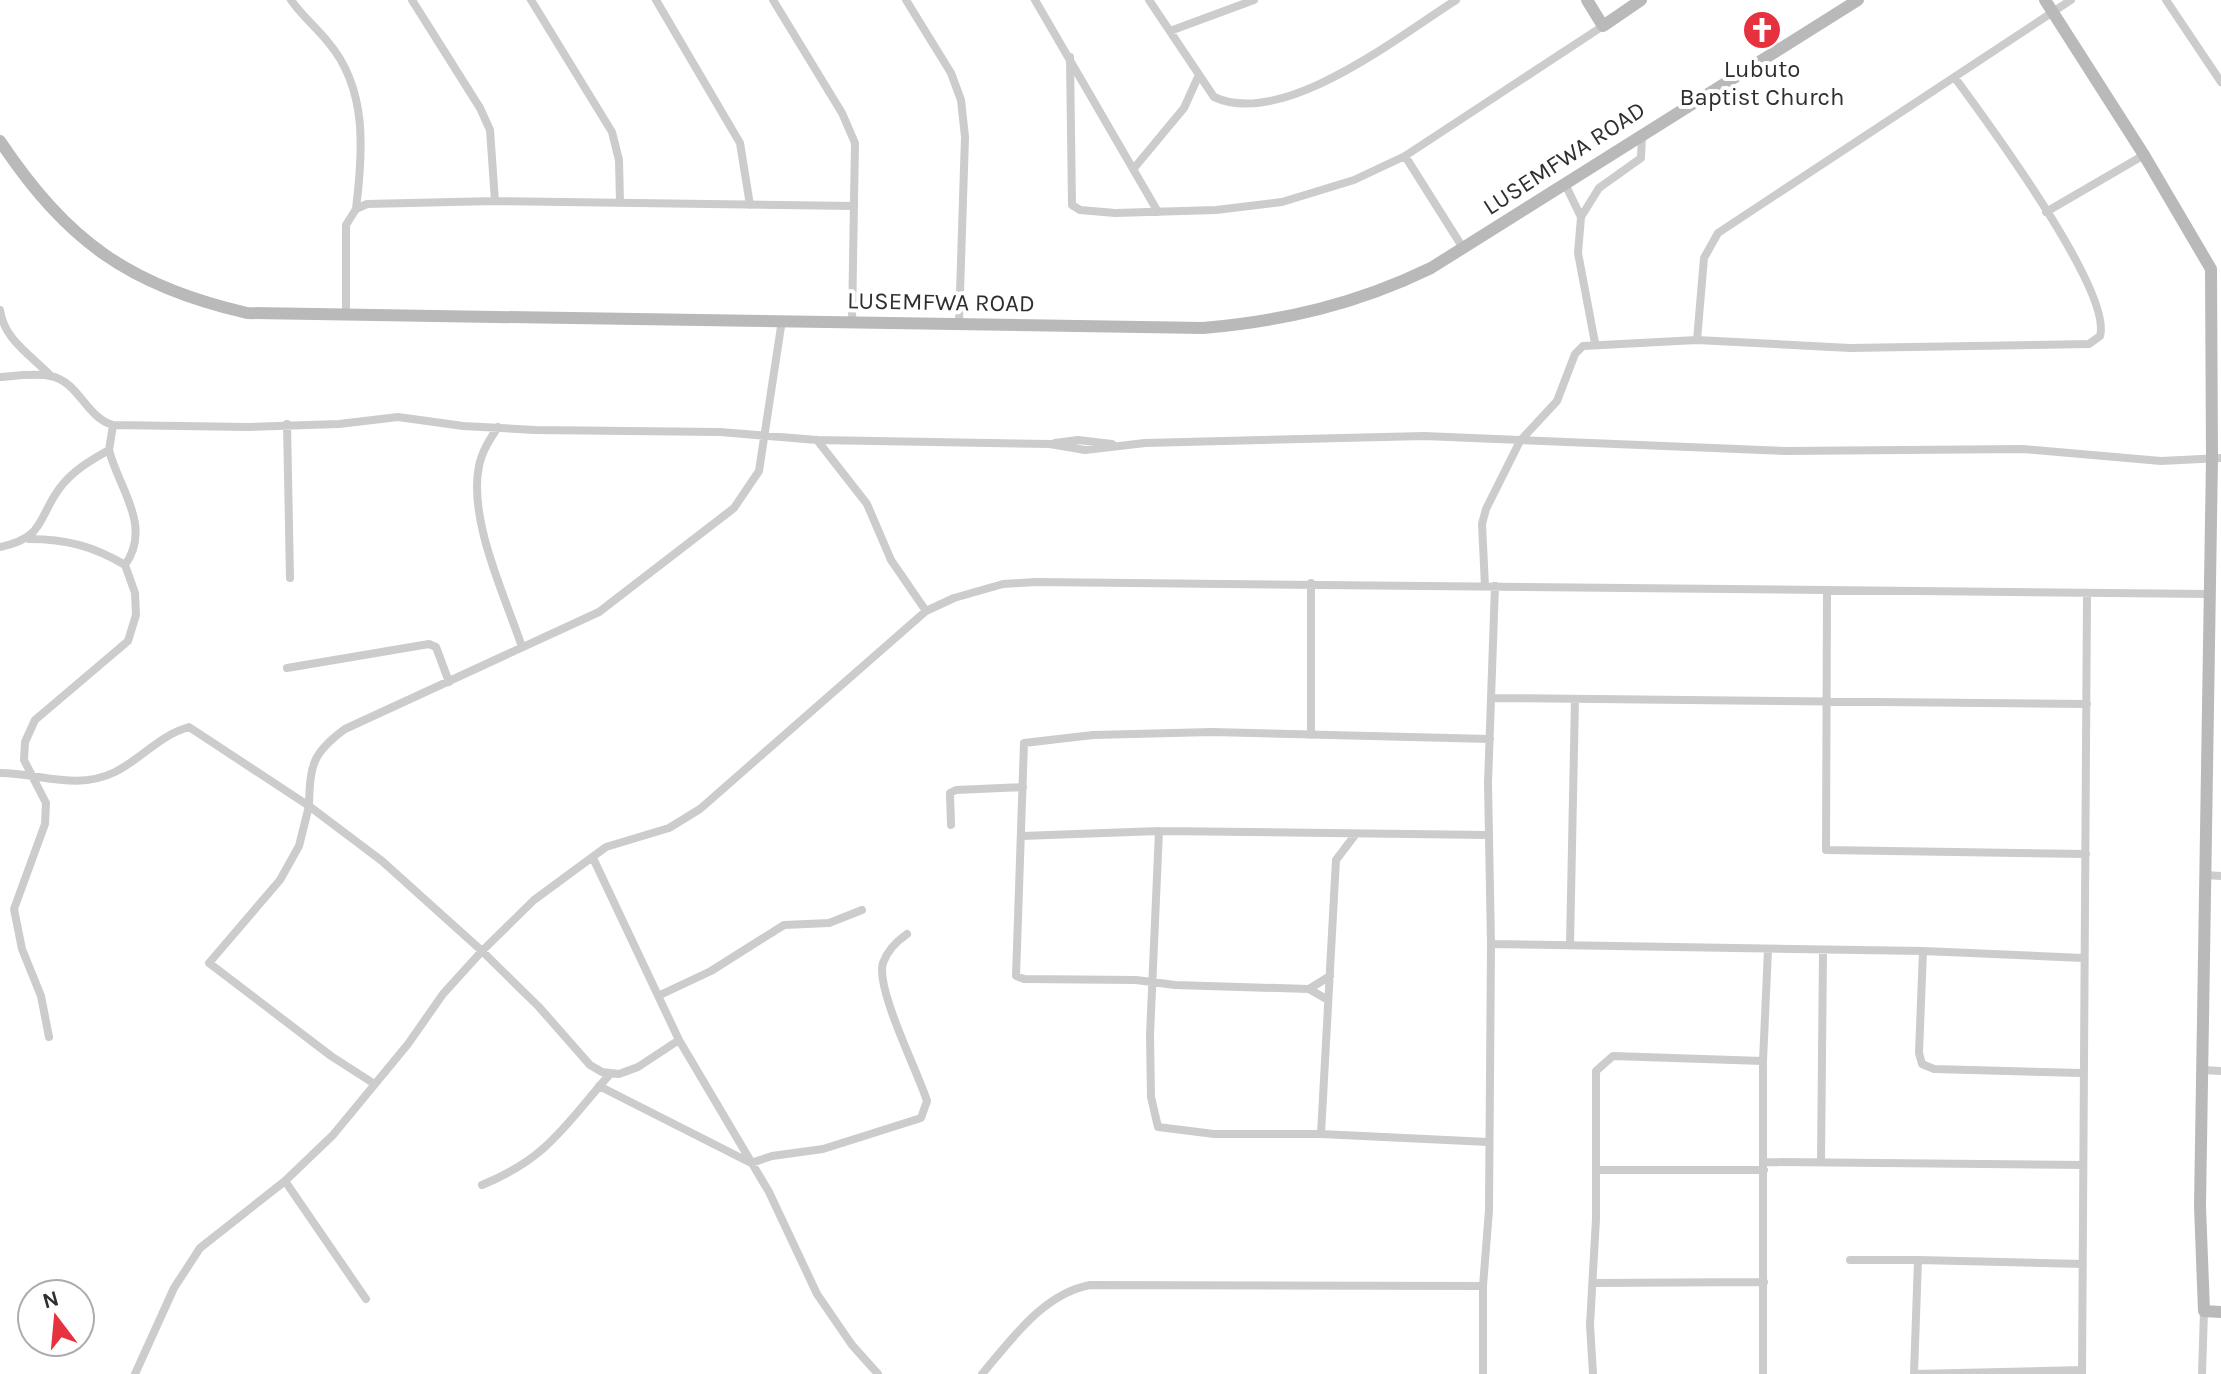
<svg xmlns="http://www.w3.org/2000/svg" width="2221" height="1374" font-family="Karla,sans-serif">
<style>
.lines{fill:none;stroke-linecap:round;stroke-linejoin:round}
.street{stroke:#ccc;stroke-width:8}
.secondary{stroke:#b9b9b9;stroke-width:12}
.labels{text-anchor:middle;dominant-baseline:central;stroke-width:8;stroke-linejoin:round;paint-order:stroke}
.poi-label{font-size:24px;fill:#2f2f2f;stroke:#fff}
.street-label{font-size:24px;fill:#2f2f2f;stroke:#fff}
</style>
<rect width="100%" height="100%" fill="#fff"/>
<g class="lines">
<path class="street" d="M291,0C302,16 316,27 328,42C368,89 363,152 356,209
M412,0L480,108L490,130L495,201
M531,0L612,132L619,160L620,203
M656,0L740,143L750,205
M773,0L842,113L855,143L852,322
M906,0L951,73L961,100L965,137L959,324
M1035,0L1158,212
M1149,0L1214,97C1283,129 1399,36 1456,0
M2166,0L2221,82
M1170,31L1254,0
M1070,57L1072,205L1080,210L1115,213L1216,210L1282,202L1354,180L1405,156L1603,26
M1405,156L1463,248
M1135,167L1184,108L1198,77
M1566,186L1581,217L1578,253L1595,343
M2046,212L2144,155
M1581,217L1599,188L1641,158L1642,134
M0,310C4,340 31,355 51,376
M346,315V225L356,209L367,204L495,201L854,206
M782,320L759,471L734,508L599,612L345,729C312,753 310,765 309,806L382,861L482,951L534,900L606,847L669,828L700,809L926,611L954,598L1003,584L1036,582L2208,594
M1697,340L1704,258L1718,233L2071,0
M0,377C15,376 35,373 50,376C79,381 85,417 113,425
M287,424L290,578
M498,427C490,439 482,451 479,466C468,520 505,596 522,647
M817,440L867,504L891,560L926,611
M1055,443L1078,440L1112,444
M109,450C118,487 153,526 125,565
M29,539C66,539 93,546 125,565L135,593L136,615L128,641L35,720L25,742L24,760L46,803L45,824L14,909L22,949L41,996L49,1037
M0,547C44,538 37,520 59,489C72,471 91,460 109,450L113,425L248,427L339,424L398,417L463,426L535,430L720,432L817,440L1050,444L1085,450L1145,443L1424,436L1785,451L2023,449L2161,461L2221,458
M1311,583V735
M1485,586L1482,524L1486,509L1520,441L1557,401L1575,354L1583,346L1697,340L1850,348L2089,344L2100,336C2113,292 1986,120 1955,78
M1827,590L1826,850L2086,854
M287,668L429,644L436,647L449,682
M1492,698L2087,704
M0,773C40,773 76,791 115,772C141,759 160,735 189,727L309,806L299,846L280,880L209,963L331,1056L373,1083
M951,825L950,793L956,790L1023,787
M1159,831L1150,1035L1151,1097L1158,1127L1214,1134H1321L1488,1142
M1022,836L1159,831L1488,835
M593,858L679,1040L769,1192L817,1294L852,1345L878,1374
M2205,875L2221,876
M1491,944L1923,951L2083,958
M1570,945L1575,699
M1923,951L1919,1053L1922,1064L1934,1069L2082,1073
M1309,989L1330,976
M660,995L711,971L784,925L829,923L862,910
M1328,1000L1309,989L1175,985L1136,980L1024,979L1016,976L1024,743L1093,735L1212,732L1490,739
M2203,1070L2221,1071
M599,1086L751,1163L772,1156L823,1149L921,1118L927,1101C918,1072 875,988 883,963C887,951 897,941 907,934
M1321,1134L1336,860L1355,835
M1765,1162L2083,1165
M1821,1162L1823,950
M1597,1170H1764
M285,1181L366,1299
M482,1185C548,1158 565,1125 610,1074
M1850,1260H1918L1914,1374
M1918,1260L2083,1264
M1594,1283L1764,1282
M135,1374L174,1288L200,1248L285,1181L333,1135L408,1044L443,994L482,951L539,1007L590,1065L602,1072L619,1074L638,1067L679,1040
M982,1374C1012,1339 1043,1294 1090,1285L1483,1286
M1483,1374V1286L1489,1210L1491,944L1488,783L1495,586
M1593,1374L1590,1325L1596,1219V1071L1613,1056L1763,1061
M1763,1374V1061L1768,950
M1914,1374L2082,1370
M2082,1374L2087,593
M2202,1374L2204,1311"/>
<path class="secondary" d="M1587,0L1603,26L1641,0
M2045,0L2144,155L2211,269L2212,458L2200,1206L2204,1311L2221,1312
M0,141C67,241 129,286 247,313L1203,328C1284,321 1357,304 1431,268L1858,0"/>
</g>
<defs>
<symbol id="church-disc" viewBox="-11 -11 22 22"><circle r="9.5" fill="#e6313f" stroke="#fff"/><path d="M-1.2-6h2.4v3.5h3.3v2.4h-3.3V6h-2.4V-.1h-3.3v-2.4h3.3Z" fill="#fff"/></symbol>
</defs>
<g fill-rule="evenodd">
<use href="#church-disc" x="1740" y="8" width="44" height="44"/>
</g>
<g class="labels">
<g class="poi-label">
<text x="1762" y="69">Lubuto<tspan x="1762" dy="28">Baptist Church</tspan></text>
</g>
<g class="street-label">
<text transform="translate(1564 158) rotate(-33)">LUSEMFWA ROAD</text>
<text transform="translate(941 302) rotate(1)">LUSEMFWA ROAD</text>
</g>
</g>
<g transform="translate(56 1318) rotate(344)"><circle r="38" fill="#ffffff" stroke="#acacac" stroke-width="2"/>
<path d="M0-6L14 30L0 20L-14 30Z" fill="#e6313f"/>
<text y="-12" font-size="22" font-weight="bold" text-anchor="middle" fill="#2f2f2f">N</text>
</g>
</svg>
